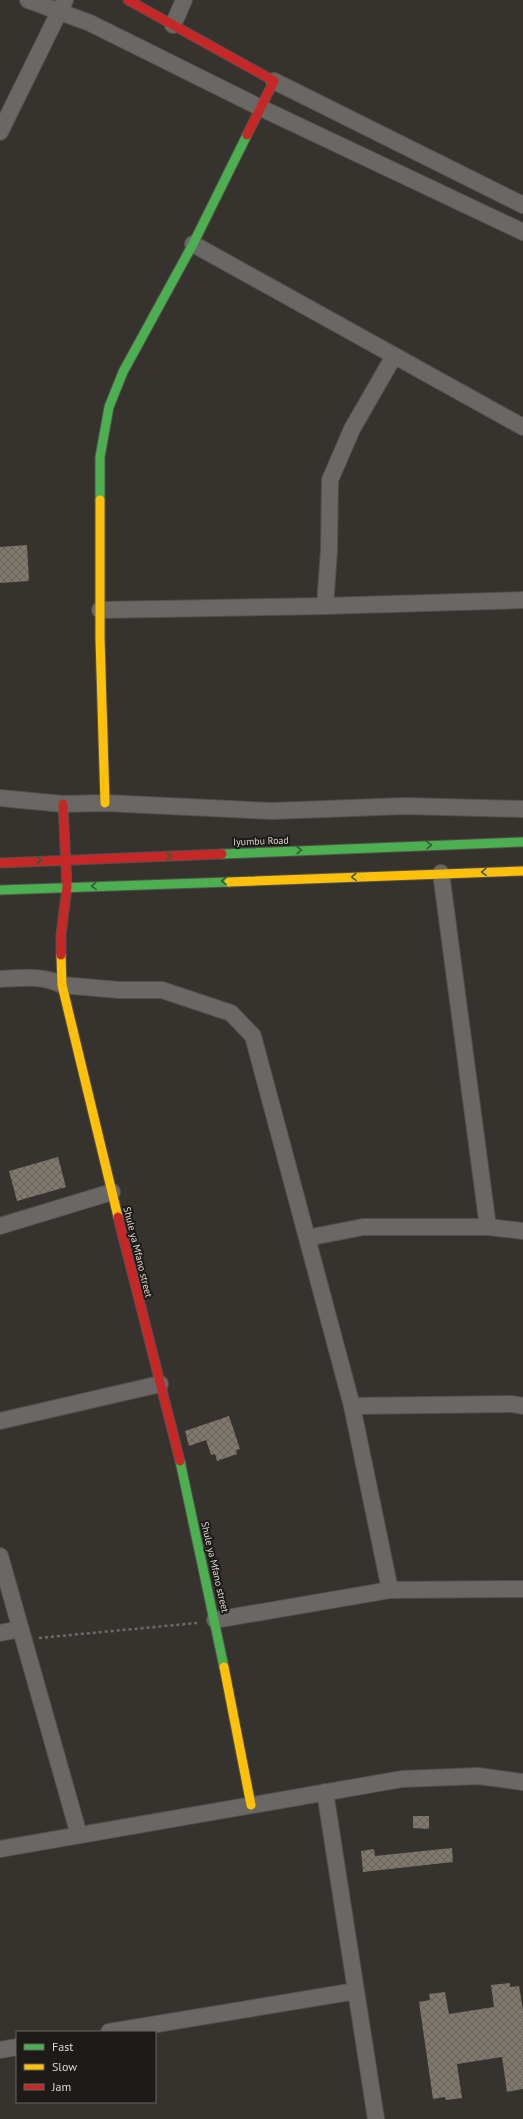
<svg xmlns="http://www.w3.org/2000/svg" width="523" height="2119" font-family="'PT Sans',sans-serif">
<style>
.building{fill:url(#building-cross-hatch)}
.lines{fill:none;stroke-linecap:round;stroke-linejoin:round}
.street-casing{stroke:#53504c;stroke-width:18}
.fast-casing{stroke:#53504c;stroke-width:11}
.slow-casing{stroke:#53504c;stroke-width:11}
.jam-casing{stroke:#53504c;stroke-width:11}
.path{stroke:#6d6b69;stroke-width:2.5;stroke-dasharray:3 3;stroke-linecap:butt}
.street{stroke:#6a6865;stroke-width:16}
.fast{stroke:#4caf50;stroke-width:9}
.slow{stroke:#ffc107;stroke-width:9}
.jam{stroke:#c62828;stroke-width:9}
.oneway{stroke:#325d31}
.labels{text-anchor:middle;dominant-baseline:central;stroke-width:4;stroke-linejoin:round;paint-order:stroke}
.street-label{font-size:10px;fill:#dbd7d2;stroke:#1d1a17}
</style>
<defs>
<pattern id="building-cross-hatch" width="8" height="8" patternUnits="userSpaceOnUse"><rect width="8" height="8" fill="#80776d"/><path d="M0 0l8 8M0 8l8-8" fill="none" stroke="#67615b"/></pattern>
</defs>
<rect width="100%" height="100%" fill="#36322e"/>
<path class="building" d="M27,545L29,581L0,583V547Z
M58,1157L66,1187L17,1201L9,1171Z
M229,1416L240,1449L236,1450L237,1454L217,1461L215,1454L211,1455L206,1440L189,1446L185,1431Z
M413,1816H429V1829L413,1828Z
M452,1848L453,1862L363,1872L361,1851L374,1849L375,1856Z
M510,1983V1987L519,1986L523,2010V2089L507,2092L502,2057L457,2064L462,2098L446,2100L445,2097L433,2099L419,2002L430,2000L429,1994L445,1992L449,2014L494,2007L491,1985Z"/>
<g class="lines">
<defs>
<path id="street" d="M28,0L90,23L261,108L523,232
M173,25L184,0
M274,81L523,205
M0,132L65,0
M193,244L523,427
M325,606L329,550L330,480L352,429L394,356
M100,610L325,606L523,600
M0,798L63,804L105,803L272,811L405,806L523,809
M441,873L488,1227
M0,979C21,978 43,975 62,985L119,990H162L231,1013L253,1036L352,1406L390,1590
M0,1226L112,1192
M307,1238L363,1227H488L523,1231
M352,1406L512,1404L523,1406
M0,1421L160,1384
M0,1556L79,1835
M215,1620L390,1590L523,1589
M0,1633L20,1629
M325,1792L376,2119
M0,1849L402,1779L478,1776L523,1782
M109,2032L356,1991
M0,2050L17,2047"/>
<path id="fast" d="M100,500V457L109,407L123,372L193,244L247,135
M222,854L523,842
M0,890L229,882
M180,1461L224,1667"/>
<path id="slow" d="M100,500V639L105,803
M229,882L523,871
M61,955L62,985L118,1217
M224,1667L251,1805"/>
<path id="jam" d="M128,0L274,81L247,135
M0,863L222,854
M61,955V935L67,887L63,804
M118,1217L180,1461"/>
</defs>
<use href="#street" class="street-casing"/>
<use href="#fast" class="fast-casing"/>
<use href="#slow" class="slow-casing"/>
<use href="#jam" class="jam-casing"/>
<path class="path" d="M39,1638L197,1623"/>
<use href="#street" class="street"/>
<use href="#fast" class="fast"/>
<use href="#slow" class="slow"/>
<use href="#jam" class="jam"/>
</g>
<defs><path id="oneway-chevron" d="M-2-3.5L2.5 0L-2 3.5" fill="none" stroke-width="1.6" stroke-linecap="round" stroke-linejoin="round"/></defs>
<g class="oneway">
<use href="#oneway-chevron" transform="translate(429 845) rotate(-2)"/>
<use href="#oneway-chevron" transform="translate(299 850) rotate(-2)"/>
<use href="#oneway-chevron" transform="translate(169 856) rotate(-2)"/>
<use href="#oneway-chevron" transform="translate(39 860) rotate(-3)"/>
<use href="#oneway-chevron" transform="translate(484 872) rotate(178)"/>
<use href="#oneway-chevron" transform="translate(354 877) rotate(178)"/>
<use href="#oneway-chevron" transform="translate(224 881) rotate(178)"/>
<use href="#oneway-chevron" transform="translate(94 886) rotate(178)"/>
</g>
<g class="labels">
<g class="street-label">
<text transform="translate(261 841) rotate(-2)">Iyumbu Road</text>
<text transform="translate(138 1252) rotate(76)">Shule ya Mfano street</text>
<text transform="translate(215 1567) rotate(77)">Shule ya Mfano street</text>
</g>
</g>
<rect x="16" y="2031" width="140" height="72" fill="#1d1a17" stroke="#696662"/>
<rect x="24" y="2044" width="20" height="6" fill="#4caf50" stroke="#696662"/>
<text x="52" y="2051" font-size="12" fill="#dbd7d2">Fast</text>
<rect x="24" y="2064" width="20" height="6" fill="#ffc107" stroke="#696662"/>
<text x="52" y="2071" font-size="12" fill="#dbd7d2">Slow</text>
<rect x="24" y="2084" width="20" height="6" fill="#c62828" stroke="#696662"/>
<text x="52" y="2091" font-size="12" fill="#dbd7d2">Jam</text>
</svg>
